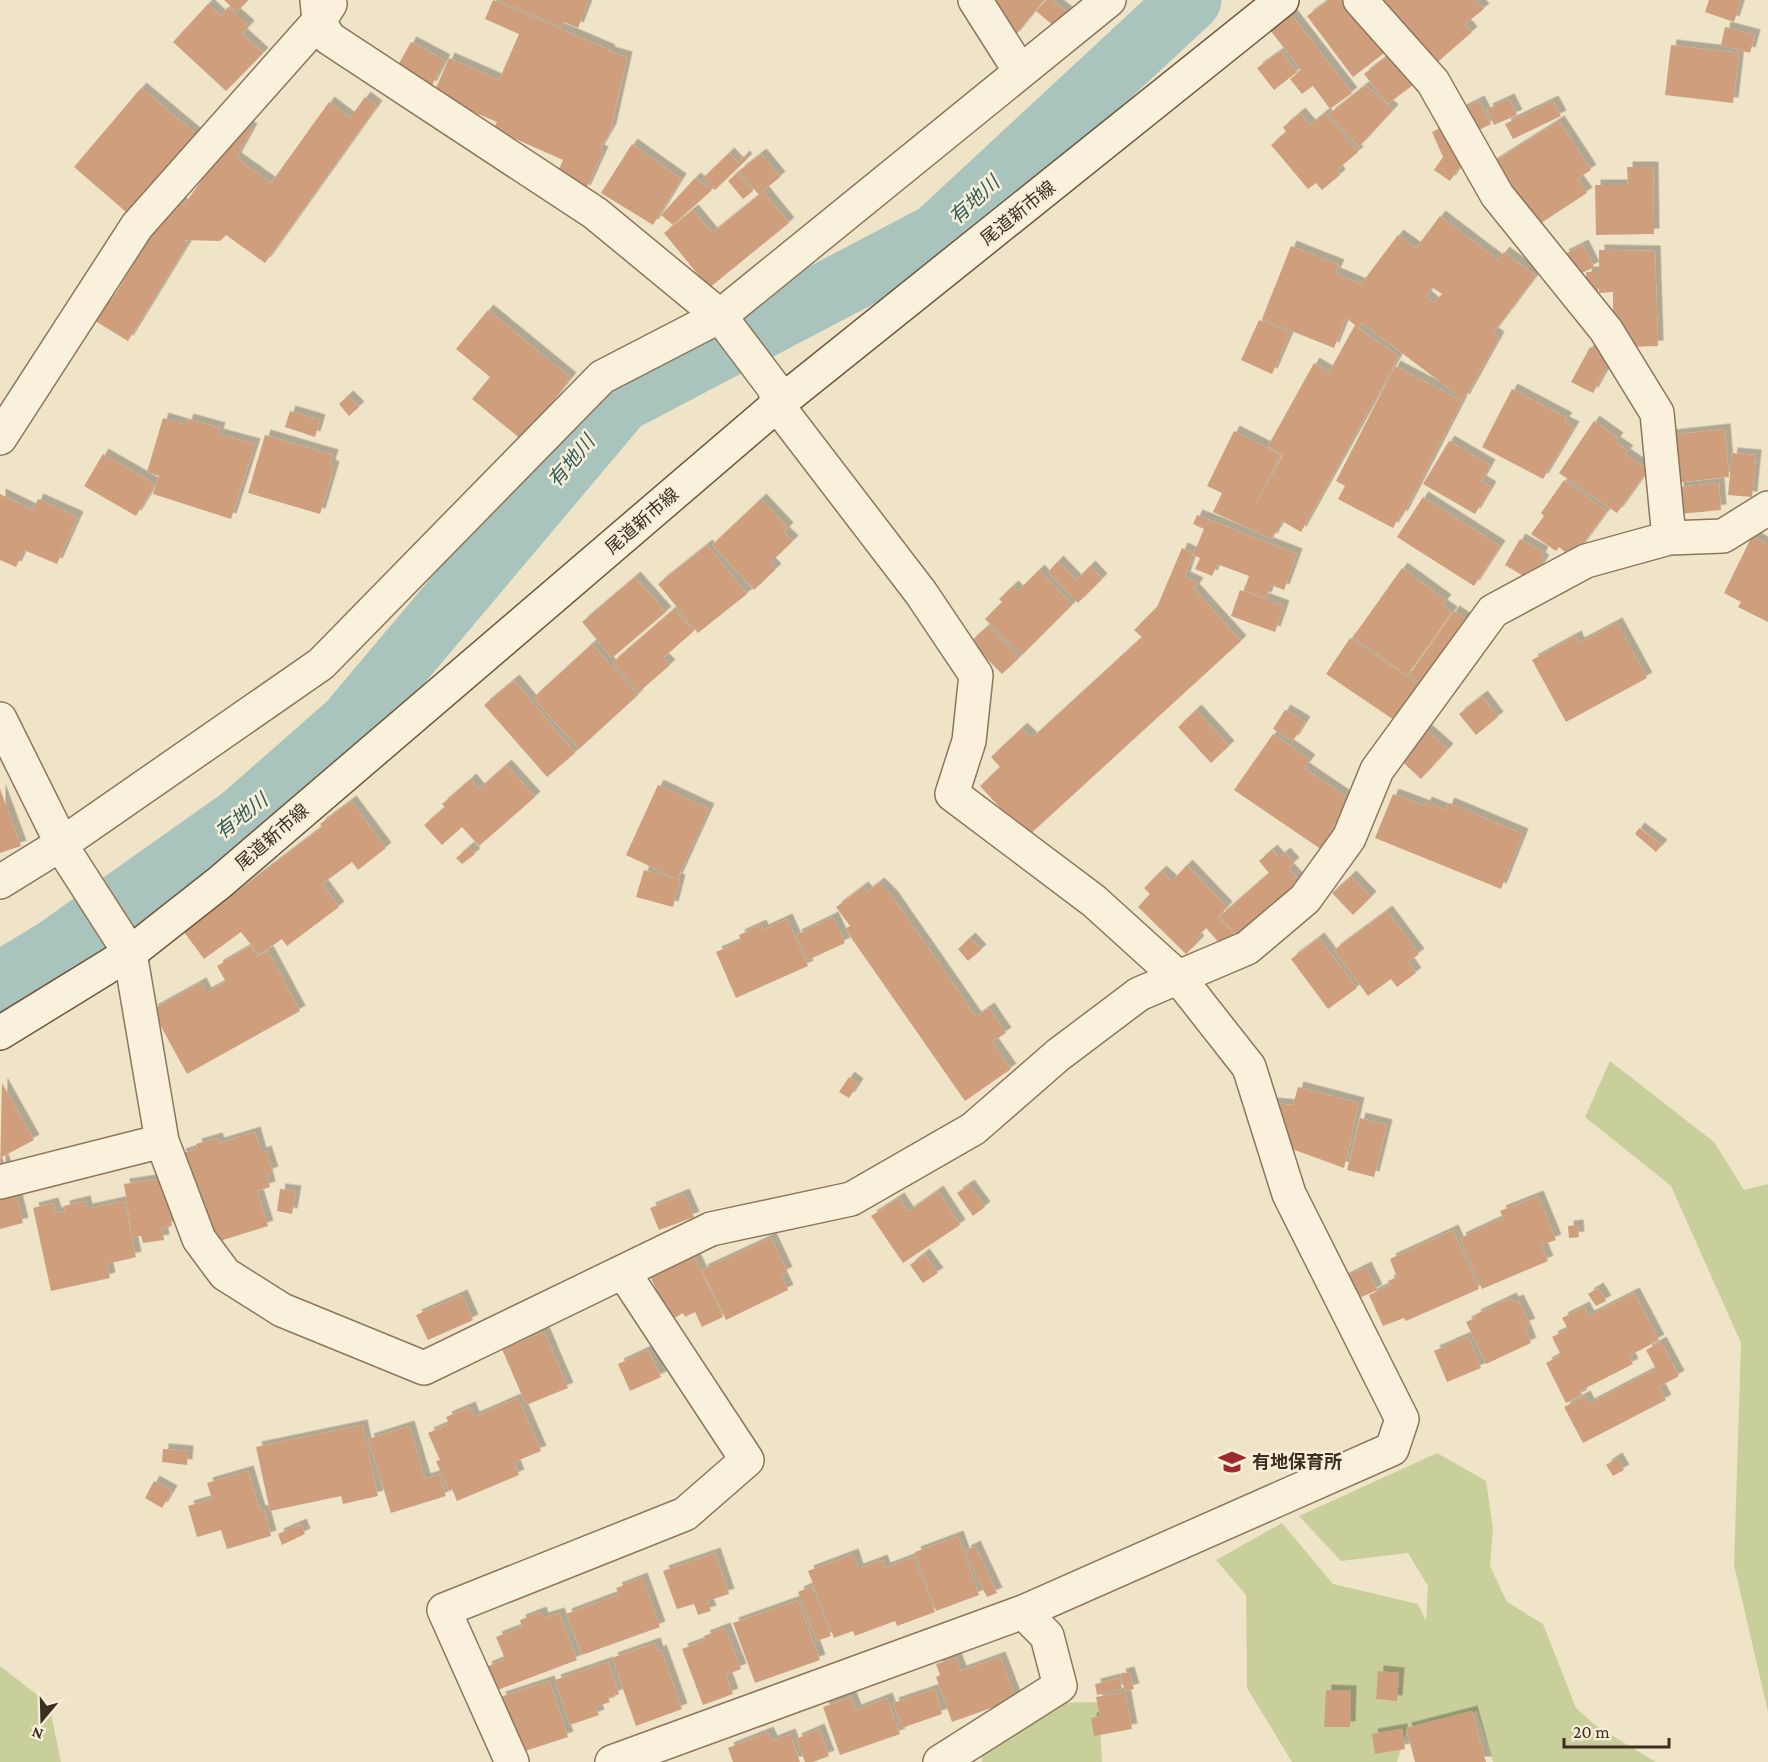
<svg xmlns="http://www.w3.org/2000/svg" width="1768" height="1762" font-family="'Crimson Pro','Noto Sans JP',serif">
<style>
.green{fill:#c9cf9b}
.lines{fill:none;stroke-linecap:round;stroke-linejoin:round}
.river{stroke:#a9c4bc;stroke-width:63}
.building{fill:#cf9f7d;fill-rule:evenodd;filter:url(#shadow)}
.minor-casing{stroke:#8d765c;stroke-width:36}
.secondary-casing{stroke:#6f573f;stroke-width:36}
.minor{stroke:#faf1dc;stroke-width:33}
.secondary{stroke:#faf1dc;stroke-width:33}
.labels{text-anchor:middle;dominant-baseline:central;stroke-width:5;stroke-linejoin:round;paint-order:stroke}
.street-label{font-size:18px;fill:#3d2e20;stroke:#f7eed8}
.poi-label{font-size:18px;font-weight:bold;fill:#3d2e20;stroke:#f7eed8;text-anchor:start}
.water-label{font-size:20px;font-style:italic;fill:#2f5d5a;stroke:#f7eed8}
</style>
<defs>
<filter id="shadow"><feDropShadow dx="5.5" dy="-5.5" stdDeviation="0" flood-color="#0004"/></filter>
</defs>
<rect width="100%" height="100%" fill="#f0e4c8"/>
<path class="green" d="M1610,1061L1714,1142L1744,1190L1768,1184V1712L1734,1565L1741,1343L1671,1186L1585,1117Z
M1437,1453L1486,1481L1493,1528L1490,1566L1507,1602L1543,1624L1576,1708L1596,1726L1656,1762H1493L1477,1711L1407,1729L1397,1762H1292L1247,1688L1246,1595L1216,1560L1282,1523L1333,1584L1418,1604L1426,1621L1428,1586L1408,1553L1341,1561L1299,1516Z
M0,1666L49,1704L61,1762H0Z
M1099,1702L1102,1762H982L983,1729L1042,1703Z"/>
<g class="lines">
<path class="river" d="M0,984L57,949L242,818L349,724L621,401L937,235L1190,0"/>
</g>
<path class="building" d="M224,0H248L237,12Z
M493,0L610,50L609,52L627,57L611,129L599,150L603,152L585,191L557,174L563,160L493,129L497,122L433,95L449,58L499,80L519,34L485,19Z
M498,0H589L578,28L564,22L561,27Z
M991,0H1044L1014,37Z
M1046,0H1052L1067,12L1055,27L1036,11Z
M1329,0H1348L1387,51L1353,77L1307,16Z
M1376,0H1476L1484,9L1465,24L1472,32L1433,66Z
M1709,0H1741L1734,22L1705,12Z
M208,4L221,16L228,7L249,26L242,34L263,53L226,91L173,42Z
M1291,14L1352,93L1330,109L1313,86L1302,94L1290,79L1301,70L1270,30Z
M1725,27L1755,35L1750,53L1721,45Z
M411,42L445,60L431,87L397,67Z
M1671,45L1739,53L1733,103L1665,95Z
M1281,51L1297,72L1274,90L1257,68Z
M1394,51L1418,81L1388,104L1364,74Z
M1366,85L1393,110L1359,147L1329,114Z
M141,88L201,138L133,218L74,167Z
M365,97L377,106L265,263L226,235L220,241L183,240L188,243L128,341L92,319L105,298L111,301L158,224L179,202L184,205L242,123L252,129L236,158L271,183L329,102L350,118Z
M1509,99L1517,115L1494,125L1487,109Z
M1479,101L1491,124L1471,134L1459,111Z
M1553,101L1561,116L1513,139L1505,124Z
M1300,113L1310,125L1325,113L1358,152L1337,170L1340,175L1322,190L1316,183L1308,189L1271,145L1286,132L1283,127Z
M1559,121L1591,170L1577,179L1587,193L1538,225L1520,196L1514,200L1491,164Z
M1442,127L1464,160L1450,181L1434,170L1443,157L1432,132Z
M632,144L681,179L653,225L601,193Z
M729,153L738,163L744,156L747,159L715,190L703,178Z
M761,154L780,177L763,191L789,223L709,288L664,233L693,210L712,233L759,195L739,171Z
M1627,167H1653L1654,234L1596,235L1595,185H1628Z
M737,173L753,191L743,199L728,181Z
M695,178L712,190L673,225L661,215Z
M1440,216L1498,260L1504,252L1536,276L1493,333L1499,337L1464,400L1362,323L1358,328L1399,356L1301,532L1282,521L1272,539L1213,512L1222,493L1207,486L1234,431L1280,454L1254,508L1283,455L1268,446L1314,363L1329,372L1355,325L1346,318L1334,348L1262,319L1291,246L1339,265L1335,273L1361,284L1398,235L1416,248ZM1432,287L1442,294L1434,303L1426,296Z
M1583,245L1594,267L1574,277L1563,255Z
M1599,250L1655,251L1658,346L1628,347L1613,326V292L1599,293Z
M1586,272H1598V294H1586Z
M488,310L571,378L522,440L472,399L490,377L456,349Z
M1259,320L1290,333L1272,374L1241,360Z
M1590,347L1612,358L1593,393L1571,382Z
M1395,366L1462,401L1402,517L1400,515L1393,528L1338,499L1345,486L1336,481Z
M1512,389L1567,418L1564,422L1574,427L1543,479L1482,447Z
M348,396L359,407L349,416L339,404Z
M290,411L320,420L315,437L285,427Z
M163,418L186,425L188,419L220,428L218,434L255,444L231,519L153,494L159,476L147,472Z
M1594,421L1618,438L1615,442L1628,451L1625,454L1648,470L1617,513L1559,473Z
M1725,429L1729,477L1674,483L1669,435Z
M265,435L333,455L330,465L334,467L320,514L248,493Z
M1449,441L1490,465L1481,481L1491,487L1475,514L1423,484Z
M1732,453L1756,455L1752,497L1728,495Z
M103,454L155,484L136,516L84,486Z
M1564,480L1607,511L1577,552L1569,555L1559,547L1556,551L1531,534L1544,516L1541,513Z
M1719,483L1721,510L1680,514L1678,487Z
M0,494L33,510L38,499L78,517L57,564L24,550L16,567L0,560Z
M1423,497L1500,546L1474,586L1397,537Z
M761,499L788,528L784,532L793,541L770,563L776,569L754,590L712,545Z
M1197,515L1297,554L1284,590L1271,585L1266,598L1244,590L1249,576L1217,564L1212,576L1195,569L1200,558L1193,555L1204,529L1193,524Z
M1752,536L1768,545V622L1738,607L1741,602L1724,593Z
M1520,539L1543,552L1540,558L1544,560L1536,573L1531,570L1527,578L1505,565Z
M707,545L747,594L698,633L658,584Z
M1182,548L1193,553L1185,577L1198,583L1194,589L1241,641L1027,837L980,786L1000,767L991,757L1022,728L1032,738L1142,637L1134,630L1157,607Z
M1058,561L1076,580L1090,566L1102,579L1078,603L1048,572Z
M1402,568L1446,600L1442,605L1452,612L1407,675L1353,637Z
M1039,570L1072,605L1022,655L985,619L1002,602L999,599L1013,586L1018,591Z
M635,577L666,612L612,658L582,622Z
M1240,590L1284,606L1275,632L1231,616Z
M674,609L694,631L663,658L670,665L639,692L613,662Z
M1454,611L1466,619L1421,683L1409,675Z
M1617,623L1647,678L1566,722L1532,660L1576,636L1579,643Z
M988,626L1019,658L1002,674L970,642Z
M1350,638L1418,684L1394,720L1326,674Z
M592,644L638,695L579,749L533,698Z
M514,680L575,753L547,777L484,705Z
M1482,696L1498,717L1476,735L1459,714Z
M1196,710L1229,746L1211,763L1178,727Z
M1285,710L1305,722L1293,741L1273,729Z
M1423,727L1448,749L1421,779L1396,756Z
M1273,734L1310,760L1304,768L1351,800L1329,832L1336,836L1325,852L1234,790Z
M506,765L535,797L479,846L462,827L442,845L424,825L445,807L442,804L471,779L479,789Z
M658,785L709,809L677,879L626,855Z
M0,789L21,846L0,853Z
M1393,794L1425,806L1426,802L1446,810L1449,803L1523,834L1501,889L1375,838Z
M351,801L386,848L358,870L352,862L322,884L339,907L287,946L282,939L259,955L241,932L204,959L184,932L322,827L320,824Z
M1639,828L1662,845L1656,852L1635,834Z
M469,847L475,854L462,864L456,858Z
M1272,850L1279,858L1285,853L1294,863L1288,868L1301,882L1239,938L1220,916L1269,873L1259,861Z
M1187,865L1227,907L1218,917L1234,934L1222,946L1206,928L1196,938L1199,941L1186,954L1138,907L1150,894L1144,888L1161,871L1172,881Z
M644,870L680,880L673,907L636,897Z
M1351,876L1371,897L1353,915L1332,893Z
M879,883L892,896L976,1017L989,1008L1006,1033L992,1042L1011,1069L965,1101L845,929L850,926L836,907L863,887L867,892Z
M1387,911L1419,954L1408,962L1416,973L1397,987L1391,979L1368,996L1334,950Z
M833,917L845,943L808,960L796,935Z
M787,919L808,966L736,998L716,952L741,941L739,935L761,925L763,930Z
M970,938L981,950L968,961L958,949Z
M1319,938L1357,988L1328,1009L1291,959Z
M251,946L257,957L268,951L300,1011L187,1074L152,1010L201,983L206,993L226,982L217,966Z
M849,1077L858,1084L849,1098L839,1092Z
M2,1083L34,1140L2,1157L7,1170L0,1171Z
M1298,1087L1359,1103L1344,1168L1281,1145L1271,1103L1293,1105Z
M1360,1118L1387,1125L1374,1177L1347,1170Z
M255,1132L261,1153L266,1151L273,1172L267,1174L270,1187L257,1191L268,1226L207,1245L180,1154L197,1149L196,1144L217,1138L219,1143Z
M164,1178L172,1226L162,1228L164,1240L143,1243L141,1236L132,1237L124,1184Z
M969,1185L985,1207L973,1216L957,1193Z
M280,1189L296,1191L292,1214L277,1211Z
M938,1191L960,1225L903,1263L871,1216L899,1198L908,1212Z
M684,1194L694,1217L659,1230L650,1208Z
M16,1195L23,1223L0,1229V1200Z
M1538,1196L1556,1240L1541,1245L1548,1261L1482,1289L1460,1238L1503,1218L1500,1211Z
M85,1201L87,1209L124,1201L136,1257L107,1264L110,1278L51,1291L33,1208L53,1203L56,1213L65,1211L64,1206Z
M1578,1225L1579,1237L1569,1238L1568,1226Z
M1453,1230L1479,1289L1406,1321L1404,1318L1383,1326L1369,1295L1390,1285L1388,1281L1397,1277L1390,1259Z
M771,1238L787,1272L781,1275L788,1290L726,1320L702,1270Z
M691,1250L723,1317L702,1327L695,1312L685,1317L683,1313L671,1320L647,1270Z
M924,1254L938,1273L923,1283L910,1265Z
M1366,1267L1377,1290L1353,1301L1342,1279Z
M1598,1288L1606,1301L1596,1306L1588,1294Z
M1634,1293L1659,1340L1629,1356L1633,1364L1580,1391L1582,1395L1566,1403L1546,1363L1561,1355L1552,1337L1568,1329L1562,1318L1584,1307L1589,1316Z
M462,1295L473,1320L428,1340L416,1315Z
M1511,1298L1513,1302L1518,1300L1530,1324L1524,1326L1531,1343L1486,1364L1466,1322L1476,1317L1475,1315Z
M544,1332L568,1388L526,1405L502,1349Z
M1468,1336L1481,1368L1447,1382L1434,1351Z
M1661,1342L1679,1376L1659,1387L1666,1400L1583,1443L1564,1407L1585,1396L1589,1404L1656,1369L1646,1350Z
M648,1350L661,1377L630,1391L618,1364Z
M518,1398L541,1451L514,1462L519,1475L457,1501L452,1489L449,1491L436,1461L440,1460L428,1433L449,1424L446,1417L470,1407L474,1417Z
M362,1425L378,1496L343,1504L341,1496L270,1511L256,1447Z
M409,1426L425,1479L439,1474L446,1496L391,1513L368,1439Z
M163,1449L188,1451L187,1465L162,1462Z
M1617,1458L1624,1470L1613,1476L1606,1465Z
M248,1471L260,1511L264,1510L271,1536L227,1549L221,1530L197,1537L188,1506L212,1499L207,1483Z
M154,1481L172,1491L162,1508L145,1498Z
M301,1524L305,1534L282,1545L278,1534Z
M958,1536L979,1595L936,1611L915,1552Z
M975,1546L997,1593L987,1597L965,1551Z
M715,1553L729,1594L707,1601L711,1611L698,1615L694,1604L677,1609L663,1571Z
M853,1554L858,1569L882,1560L885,1568L914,1557L935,1612L897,1626L895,1621L855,1636L853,1631L834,1638L808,1571Z
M642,1578L660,1627L582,1655L566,1614L619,1594L616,1588Z
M812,1586L831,1636L817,1641L798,1592Z
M798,1600L820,1660L755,1683L733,1623Z
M541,1612L543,1618L559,1613L577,1660L495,1691L486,1667L505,1659L496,1637L522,1627L520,1620Z
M725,1628L741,1669L726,1675L733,1694L703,1705L682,1649L706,1640L704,1636Z
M655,1643L658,1652L661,1650L682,1709L636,1726L612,1658Z
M1000,1657L1016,1699L952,1722L936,1677L940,1675L936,1664L956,1658L961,1671Z
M608,1662L619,1694L608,1698L610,1702L596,1707L599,1715L570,1725L555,1680Z
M1378,1671L1399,1673L1397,1701L1376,1699Z
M1129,1672L1134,1689L1125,1691L1120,1674Z
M1119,1678L1122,1689L1097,1695L1095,1684Z
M549,1681L568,1737L519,1753L500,1697Z
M935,1689L942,1714L902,1728L893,1703Z
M1326,1690L1351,1691L1350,1727H1324Z
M1125,1692L1132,1729L1094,1736L1091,1718L1100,1716L1096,1697Z
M851,1697L856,1710L887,1698L900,1734L840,1755L823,1707Z
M1472,1711L1486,1762H1415L1406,1728Z
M819,1729L829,1756L813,1762H805L796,1739Z
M1402,1729L1405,1749L1375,1754L1372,1734Z
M768,1732L772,1741L790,1734L800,1762H733L728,1748Z"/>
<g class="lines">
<defs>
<path id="minor" d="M317,0L319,21L329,38L595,213L720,316L775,389L777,405L921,593L976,675L969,741L952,794L1094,901L1179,978L1249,1067L1289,1194L1402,1419L1392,1449L1023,1612L612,1762
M975,0L1020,71
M1360,0L1433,82L1497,195L1606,330L1657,413L1669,538
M0,438L137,226L319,21L330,4
M0,719L69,858L130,953L162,1141L199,1239L225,1274L282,1310L424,1368L711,1229L851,1199L973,1129L1058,1055L1139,994L1247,948L1305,899L1349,838L1377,770L1493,611L1586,561L1669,538L1723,536L1768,508
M0,882L63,843L321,664L602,377L720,316L1109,0
M0,1182L162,1141
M512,1762L444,1610L685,1514L747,1460L624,1273
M940,1762L1060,1686L1047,1636L1023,1612"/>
<path id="secondary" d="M0,1033L130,953L219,883L777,405L1282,0"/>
</defs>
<use href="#minor" class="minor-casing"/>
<use href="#secondary" class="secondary-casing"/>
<use href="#minor" class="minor"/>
<use href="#secondary" class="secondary"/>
</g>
<defs>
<symbol id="school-bare" viewBox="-9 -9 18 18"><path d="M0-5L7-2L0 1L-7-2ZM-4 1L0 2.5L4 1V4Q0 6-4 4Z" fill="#9e2a2b" stroke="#f7eed8" stroke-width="2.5" paint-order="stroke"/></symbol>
</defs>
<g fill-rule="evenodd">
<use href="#school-bare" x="1213" y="1443" width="38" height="38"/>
</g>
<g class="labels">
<g class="street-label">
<text transform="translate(1018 213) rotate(-39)">尾道新市線</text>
<text transform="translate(642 521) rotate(-41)">尾道新市線</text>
<text transform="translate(272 837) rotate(-41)">尾道新市線</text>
</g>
<g class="poi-label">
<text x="1252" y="1462">有地保育所</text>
</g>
<g class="water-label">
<text transform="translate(974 200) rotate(-43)">有地川</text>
<text transform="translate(571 461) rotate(-50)">有地川</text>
<text transform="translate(241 816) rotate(-38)">有地川</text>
</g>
</g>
<g transform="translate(42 1720) rotate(199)" stroke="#f7eed8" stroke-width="4.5" paint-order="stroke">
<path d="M0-4.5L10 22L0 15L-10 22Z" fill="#3d2e20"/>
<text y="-9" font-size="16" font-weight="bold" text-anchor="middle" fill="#3d2e20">N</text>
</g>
<path d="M1564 1738v9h105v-9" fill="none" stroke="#3d2e20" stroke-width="3"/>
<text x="1573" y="1738" font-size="18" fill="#3d2e20" stroke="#f7eed8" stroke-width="4.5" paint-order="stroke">20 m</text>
</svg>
